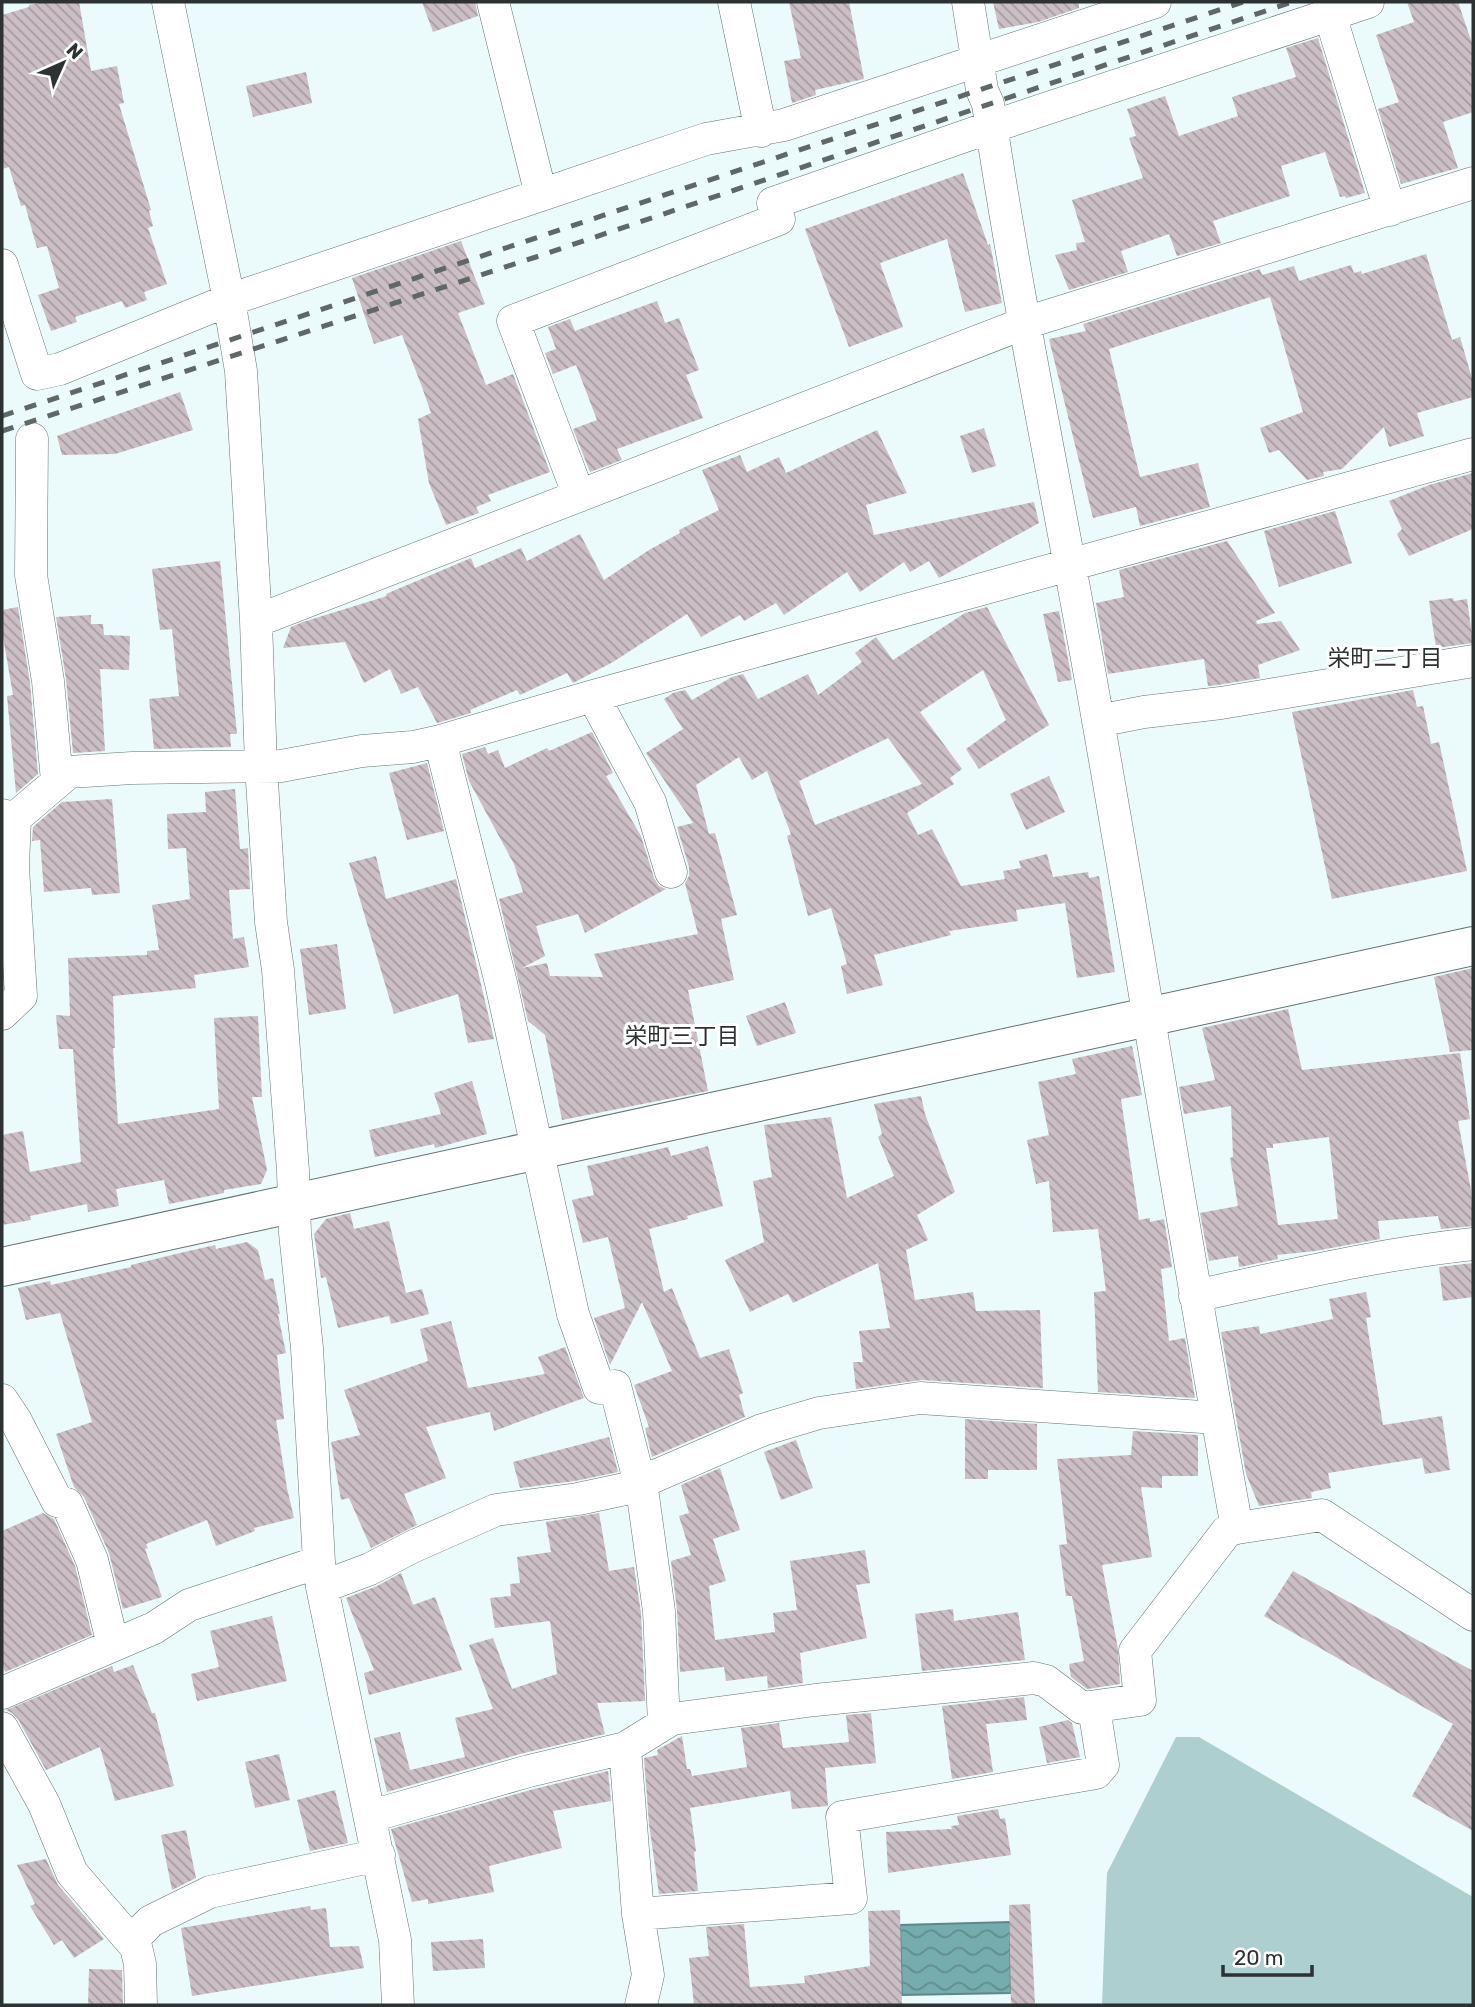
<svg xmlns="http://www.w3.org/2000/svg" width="1475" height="2007" font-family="Rubik,'Noto Sans JP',sans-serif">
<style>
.green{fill:#aecfcf}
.water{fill:url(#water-waves);stroke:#5f8788;stroke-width:2}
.building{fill:url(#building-back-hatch);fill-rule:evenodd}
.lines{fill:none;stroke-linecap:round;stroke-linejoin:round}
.minor-casing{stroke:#647272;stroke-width:33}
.tertiary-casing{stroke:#647272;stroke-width:40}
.minor{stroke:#fff;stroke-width:32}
.tertiary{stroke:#fff;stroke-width:38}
.rail{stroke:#5f6767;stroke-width:5;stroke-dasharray:12 12;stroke-linecap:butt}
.labels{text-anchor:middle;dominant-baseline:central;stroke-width:6;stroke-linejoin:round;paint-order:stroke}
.neighbourhood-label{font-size:23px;fill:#2c3232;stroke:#fff}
</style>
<defs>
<pattern id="water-waves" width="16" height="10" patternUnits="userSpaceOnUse" patternTransform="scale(1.75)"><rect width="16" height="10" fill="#75acad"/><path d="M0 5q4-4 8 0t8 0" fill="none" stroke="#608d8d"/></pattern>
<pattern id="building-back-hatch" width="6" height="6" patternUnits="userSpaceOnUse" patternTransform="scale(1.75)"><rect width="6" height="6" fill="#cbbec4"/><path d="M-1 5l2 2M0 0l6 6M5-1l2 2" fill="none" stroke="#a59ba0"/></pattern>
</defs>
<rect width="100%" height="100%" fill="#ebfafb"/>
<path class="green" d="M1176,1737H1199L1473,1897V2005H1102L1107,1873Z"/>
<path class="water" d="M1010,1922L1011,1993L902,1995L900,1925Z"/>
<path class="building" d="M45,2H79L91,71L117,66L124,103L119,104L151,210L149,211L153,226L148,228L167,284L144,292L147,300L125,308L122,301L75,317L77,322L51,331L38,295L59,288L47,246L37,248L25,205L21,206L9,167L2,169V15L29,7V5Z
M422,2H475L478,16L433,32Z
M789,2H849L864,79L815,90L816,95L792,103L784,61L801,58Z
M993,2H1079V8L1038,22L999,29Z
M1407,2H1458L1473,46V112L1443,122L1458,168L1401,184L1378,109L1399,102L1376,35L1414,22Z
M1318,38L1365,193L1346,198L1345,196L1340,197L1325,152L1281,166L1290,196L1213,221L1221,243L1177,256L1169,234L1121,251L1128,272L1069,290L1055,255L1077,250L1076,243L1085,242L1072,200L1143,178L1129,138L1136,136L1127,109L1165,96L1179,136L1238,116L1232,97L1296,77L1286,48Z
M306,72L312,103L253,117L246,86Z
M963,173L988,245L990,244L1002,303L965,312L947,239L880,263L903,327L849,347L805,229Z
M461,241L485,304L458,313L486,385L513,374L550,472L488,495L491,501L476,507L479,513L446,525L429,483L418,419L431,413L422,387L402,335L374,344L352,278Z
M1426,254L1452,340L1460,337L1473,382V397L1417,413L1424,436L1389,447L1384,427L1342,469L1323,472L1324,476L1307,480L1279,450L1269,453L1260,428L1303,412L1270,297L1109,349L1140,477L1198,463L1210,507L1140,526L1136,507L1093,518L1049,339L1086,331L1083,324L1260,269L1262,275L1294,266L1299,281L1351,265L1354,273L1361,271L1362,274Z
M657,301L665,323L679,318L699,370L686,375L703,418L617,449L622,460L590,472L573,429L597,420L576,365L553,374L545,353L556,349L548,327L570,319L575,331Z
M180,392L193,430L115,454L62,455L57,436Z
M984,428L996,466L972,473L960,436Z
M877,430L907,493L866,505L874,535L1034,502L1039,523L939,578L929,561L910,572L904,562L860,592L847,572L784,615L776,603L744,621L740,615L701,637L687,614L613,662L575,682L573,683L567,673L520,695L517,690L470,710L471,713L437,723L418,687L401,694L390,669L364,683L345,642L283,648L291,627L303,622L387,596L386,594L471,558L475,568L521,548L527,561L580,534L604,580L649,550L680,533L679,530L719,510L702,470L740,455L747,472L779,457L786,473Z
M1473,473V529L1409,556L1397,534L1402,529L1389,501L1429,485Z
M1335,511L1352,563L1279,587L1264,531Z
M1227,541L1275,613L1256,621L1257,624L1281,621L1300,650L1258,665L1260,678L1218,685L1208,686L1204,659L1108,674L1096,603L1124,597L1119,570Z
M220,561L237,734H230L231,747L154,749L149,699L179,696L172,629L160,630L152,569Z
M1453,598L1454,601L1467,599L1473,643L1436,648L1429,601Z
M18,607L30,683L38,774L16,793L7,696L13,695L2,631V610Z
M987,607L1049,725L979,769L966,749L1006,720L983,670L920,712L962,769L950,778L954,784L907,813L918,835L932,829L961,886L1005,879L1003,871L1021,868L1019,861L1047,854L1053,877L1088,872L1089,878L1099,876L1115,972L1077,978L1065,903L1016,910L1018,921L949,931L951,935L874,955L883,985L847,994L841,966L847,964L831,908L808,916L787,836L791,834L767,771L752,780L739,757L696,785L709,834L715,833L737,915L721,919L734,980L688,990L708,1091L562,1120L545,1035L528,1021L499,899L523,892L514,864L469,781L462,754L485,747L488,754L498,750L505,768L547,748L549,751L592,732L613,773L606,776L641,836L654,878L659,886L666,889L585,933L578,914L536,926L545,956L522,968L547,963L550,976L603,977L594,954L698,934L685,883L689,876V867L677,827L693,823L646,753L683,729L664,699L673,693L685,690L692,700L732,677L743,674L758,699L808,674L818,695L862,662L855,653L876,637L893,660L965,613ZM888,738L922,784L815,825L799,781Z
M1059,611L1072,680L1058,682L1043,614Z
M91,615V624H103L104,635L130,636L129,670L100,669L105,751L73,753L66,679L56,617Z
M1413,690L1417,707L1423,706L1431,744L1439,742L1467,871L1332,899L1292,712Z
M427,763L444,831L407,840L389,773Z
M1049,776L1065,812L1026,830L1010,794Z
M235,789L240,849L248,848L250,889L229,890L233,939L244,937L249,967L194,975L196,988L113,996L115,1048H113L118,1124L219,1109L214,1018L258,1016L262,1097H252L267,1170L261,1184L224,1190V1193L169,1204L164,1180L116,1189L119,1206L88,1212L87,1204L30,1216L31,1220L2,1225V1135L23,1131L30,1172L81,1162L73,1049H59L56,1015L70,1016L68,958L147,955V951L159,950L152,905L190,899L186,848L168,849L167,814L206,812L205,792Z
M112,799L120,893L92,895L91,888L44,892L40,840L32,841L33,827L62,802Z
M376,856L386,899L456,879L494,1039L468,1043L458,994L394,1014L349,863Z
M337,944L346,1009L309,1015L300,949Z
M1473,968V1050L1450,1052L1434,977Z
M785,1002L796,1033L757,1046L746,1016Z
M1288,1009L1302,1070L1460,1053L1470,1119L1458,1121L1471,1190L1473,1226L1441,1229L1438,1216L1378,1221L1380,1239L1315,1251L1277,1255L1278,1259L1245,1266L1239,1267L1238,1256L1209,1261L1200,1213L1238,1206L1230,1158L1233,1157L1231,1106L1184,1114L1179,1087L1215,1080L1202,1028ZM1329,1137L1338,1219L1278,1225L1266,1148H1273V1144Z
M1132,1046L1142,1095L1121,1099L1139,1220L1150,1218V1222L1164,1219L1172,1267L1161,1269L1169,1341L1185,1338L1195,1398L1098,1392L1094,1292L1106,1291L1098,1229L1053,1232L1049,1181L1036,1184L1027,1140L1049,1135L1038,1082L1076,1074L1072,1059Z
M472,1081L487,1134L435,1148L434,1144L375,1157L369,1130L441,1114L434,1093Z
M921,1096L925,1114L955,1192L917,1215L928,1240L906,1250L915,1300L973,1292L976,1311L1040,1310L1043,1388L921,1380L856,1389L853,1362H863L859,1331L890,1328L878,1263L793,1303L788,1294L750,1312L725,1260L764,1242L753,1181L772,1177L764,1125L831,1117L847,1198L894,1176L878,1137L882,1134L874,1104Z
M708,1146L723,1206L687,1216L688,1219L649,1229L664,1292L672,1288L700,1358L729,1349L743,1393L739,1395L745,1417L652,1457L645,1428L649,1427L634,1385L672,1371L642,1302L610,1365L594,1318L625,1308L608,1237L583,1243L572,1200L594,1195L587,1166L668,1147L671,1156Z
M350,1213L354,1229L389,1221L406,1293L422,1289L429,1314L391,1324L389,1316L338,1328L326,1277L321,1278L314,1234L326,1219Z
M247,1242L258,1250L265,1280L273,1278L280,1314H278L286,1353L277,1355L284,1419L276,1420L287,1488L294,1518L254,1528L255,1531L216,1546L207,1520L146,1544L148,1548L145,1549L162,1597L123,1609L109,1553L84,1497L74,1487L56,1434L92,1422L60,1313L26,1320L18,1288L50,1281L51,1285L131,1267V1265L180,1253L215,1245L216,1249Z
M1473,1263V1297L1443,1301L1439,1267Z
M1366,1292L1371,1317L1366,1318L1383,1425L1442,1416L1450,1470L1425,1474L1422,1458L1328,1473L1331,1488L1311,1492L1312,1498L1259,1506L1246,1474L1221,1332L1259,1326L1260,1334L1333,1319L1329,1299Z
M451,1321L468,1388L545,1374L538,1357L565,1347L584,1398L494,1431L490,1412L426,1427L446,1478L404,1494L417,1525L371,1548L349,1498L341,1500L331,1442L360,1435L344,1390L428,1361L420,1329Z
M965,1419L1037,1424V1470H988V1479H965Z
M1133,1431L1198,1435V1476H1162V1488L1141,1487L1152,1557L1102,1565L1118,1649L1120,1684L1087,1689L1071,1677L1069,1664L1084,1661L1072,1596H1066L1059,1545L1067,1544L1057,1459L1131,1455Z
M609,1437L618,1472L575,1481L520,1488L513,1462Z
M796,1440L813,1488L781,1500L764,1452Z
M720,1468L740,1530L713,1539L726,1581L709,1586L715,1640L775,1632L773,1613L797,1610L790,1561L865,1550L870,1583L856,1585L867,1638L800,1653L803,1683L768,1688L767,1676L726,1681L724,1667L680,1672L677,1610L671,1561L691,1555L679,1516L689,1513L681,1485Z
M43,1513L54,1519L75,1566L92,1635L5,1672L2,1662V1531Z
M599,1513L609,1571L634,1567L641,1613L645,1701L597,1703L605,1734L524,1753L387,1792L374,1738L400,1732L410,1770L465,1757L455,1718L493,1709L469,1645L493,1638L512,1689L557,1674L550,1621L495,1628L490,1598L511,1596L510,1584L520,1583L517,1557L551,1552L546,1522Z
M1293,1571L1473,1671V1831L1412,1796L1453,1724L1264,1616Z
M401,1573L413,1605L435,1597L462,1670L369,1695L364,1673L374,1670L346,1598L377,1586Z
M953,1609L954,1621L1018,1612L1025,1660L922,1671L915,1614Z
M272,1616L287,1681L197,1701L191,1674L219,1667L210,1631Z
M133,1665L152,1713H155L174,1786L115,1801L100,1747L46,1770L18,1719L12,1713L6,1710L112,1666L114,1672Z
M1024,1697L1027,1720L986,1724L993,1772L952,1779L942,1706Z
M871,1713L876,1763L825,1768L828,1806L792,1809L790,1791L690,1808L696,1851L694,1852L698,1891L659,1894L649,1824L644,1758L658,1755L657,1750L682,1736L687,1769H690L692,1776L747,1767L741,1728L779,1723L783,1748L849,1742L846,1715Z
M1068,1720L1072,1723L1080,1757L1047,1763L1039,1727Z
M279,1754L290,1800L255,1808L245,1762Z
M608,1771L611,1801L553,1811L562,1848L489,1866L494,1892L428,1904V1899L412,1902L391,1829L534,1789Z
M335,1790L348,1843L310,1851L297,1800Z
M998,1809L1000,1819L1005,1818L1011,1855L888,1873L886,1832L952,1829L951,1826L959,1825L957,1816Z
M186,1830L196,1878L172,1890L161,1835Z
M46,1859L58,1885L104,1939L74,1958L62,1940L54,1945L30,1906L35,1904L17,1865Z
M1030,1904L1035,2005H1011L1009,1905Z
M310,1906L311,1910L326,1908L330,1947L359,1946L364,1968L192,1996L181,1928Z
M900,1910L902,2005H694L689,1958L709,1956L706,1927L744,1924L750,1987L805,1983L804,1976L870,1966L868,1911Z
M483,1939L485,1968L433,1971L431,1942Z
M89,1969L122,1970L123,2005H88Z"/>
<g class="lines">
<defs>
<path id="minor" d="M168,2L229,300L241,371L256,621L261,766L271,922L278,970L293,1171L295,1233L307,1348L319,1562L322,1587L395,1940L398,2005
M493,2L541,195
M734,2L761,131
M968,2L982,90L988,104C1019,313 1063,519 1099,726C1146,993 1188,1261 1237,1528
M1330,15L1390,210
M2,265L37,374L60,369L229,300L541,195L706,139L784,125L1155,2
M32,439L31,575L48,681L57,781
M579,496L513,321L779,219L773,203L991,127L1368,2
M256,621L1025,323L1473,183
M593,696L650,802L671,872
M1098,721L1144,712L1221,703L1473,661
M440,741L501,983L573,1314L599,1388L615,1386L643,1496L659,1611L664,1724
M2,815L15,818L69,772L132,768L281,766L362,751L413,747L440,741L593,696L1473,454
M2,1014L21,996L13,867L15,818
M1195,1296C1288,1276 1379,1254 1473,1244
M2,1400L16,1421L57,1501L67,1504L92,1560L113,1645
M322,1587L370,1569L412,1547L496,1510L578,1499L625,1489L762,1430L819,1413L920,1398L1217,1418
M2,1693L154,1628L189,1605L319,1562
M2,1728L44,1804L72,1873L136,1947L140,1964L141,2005
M625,1748L638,1914L648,1975L641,2005
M371,1816L529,1771L625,1748L672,1719L815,1700L1034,1678L1046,1681L1082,1708L1140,1700L1135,1651L1227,1531L1237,1528L1322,1515L1473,1615
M638,1914L851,1898L842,1817L1096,1773L1103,1765L1094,1708
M131,1941L151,1921L210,1892L379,1855"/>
<path id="tertiary" d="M2,1267L1473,946"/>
</defs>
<use href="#minor" class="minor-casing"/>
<use href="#tertiary" class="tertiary-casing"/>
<use href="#minor" class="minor"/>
<use href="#tertiary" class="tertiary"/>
<path class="rail" d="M2,416L1243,2
M2,431L536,257L1292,2"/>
</g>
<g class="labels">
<g class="neighbourhood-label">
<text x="1385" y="658">栄町二丁目</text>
<text x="682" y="1036">栄町三丁目</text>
</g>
</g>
<rect width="1475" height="2007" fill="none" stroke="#2c3232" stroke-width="7"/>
<g transform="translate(63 63) rotate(45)" stroke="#ffffff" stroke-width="5" paint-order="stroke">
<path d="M0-5L12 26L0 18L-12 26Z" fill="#2c3232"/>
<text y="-10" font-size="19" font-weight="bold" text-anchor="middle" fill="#2c3232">N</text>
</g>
<path d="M1223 1965v10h89v-10" fill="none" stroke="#2c3232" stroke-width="3.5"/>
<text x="1234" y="1965" font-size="21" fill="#2c3232" stroke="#ffffff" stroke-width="5" paint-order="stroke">20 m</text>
</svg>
